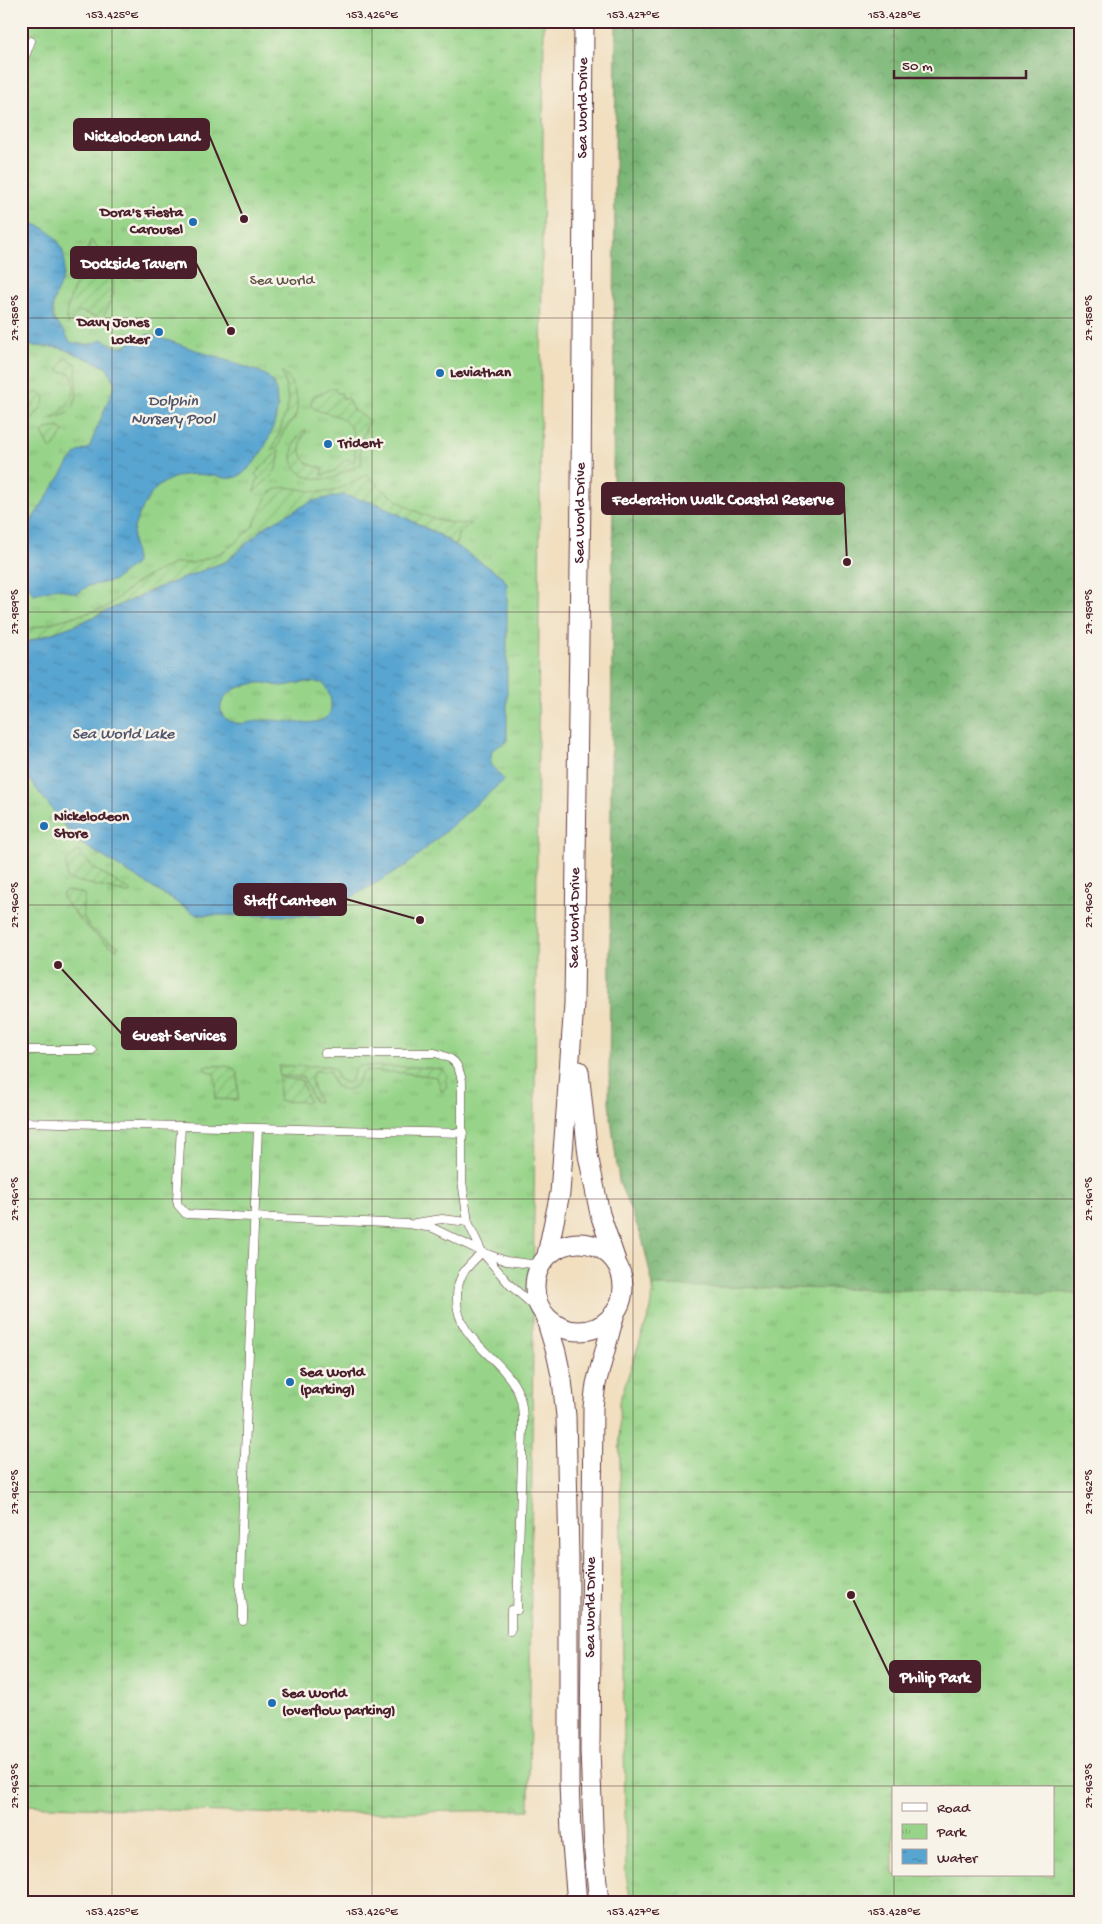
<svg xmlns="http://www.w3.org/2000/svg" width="1102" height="1924" font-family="'Gochi Hand',sans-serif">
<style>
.forest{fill:url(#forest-crowns);stroke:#626a50}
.park{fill:url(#park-tufts);stroke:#707a5a;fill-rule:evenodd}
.garden{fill:url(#garden-furrows);stroke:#707a5a}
.water{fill:url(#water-ripples);stroke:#51627e;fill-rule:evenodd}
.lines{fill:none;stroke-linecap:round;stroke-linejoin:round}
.service-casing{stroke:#633c41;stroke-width:9}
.tertiary-casing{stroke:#633c41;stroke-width:21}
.service{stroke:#fff;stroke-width:8}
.tertiary{stroke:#fff;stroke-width:19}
.ticks{fill:none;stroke:#4a1f2b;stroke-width:1;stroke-opacity:0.45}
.poi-dot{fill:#1f6fb2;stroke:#f7f3e8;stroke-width:2}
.labels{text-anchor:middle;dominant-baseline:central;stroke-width:5;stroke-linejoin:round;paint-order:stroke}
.street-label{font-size:15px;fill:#4a1f2b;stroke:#f7f3e8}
.poi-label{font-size:15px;font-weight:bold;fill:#4a1f2b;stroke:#f7f3e8;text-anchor:start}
.park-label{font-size:15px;fill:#615547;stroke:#f7f3e8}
.water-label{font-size:16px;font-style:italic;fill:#50556d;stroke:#f7f3e8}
.leader{fill:none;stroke:#4a1f2b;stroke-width:2}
.callout-dot{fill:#4a1f2b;stroke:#f7f3e8;stroke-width:2}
.callout{fill:#4a1f2b;stroke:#4a1f2b;stroke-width:2}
.callout-label{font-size:16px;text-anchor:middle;font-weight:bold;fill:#fff}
.neatline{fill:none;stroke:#4a1f2b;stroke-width:2}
.ticks-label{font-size:12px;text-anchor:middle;fill:#4a1f2b}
</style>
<defs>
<pattern id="forest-crowns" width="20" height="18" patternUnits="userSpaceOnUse" patternTransform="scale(1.25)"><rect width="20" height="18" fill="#79b675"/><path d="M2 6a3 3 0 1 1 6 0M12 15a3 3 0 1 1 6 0" fill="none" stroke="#659360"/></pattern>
<pattern id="park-tufts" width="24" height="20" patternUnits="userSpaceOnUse" patternTransform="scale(1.25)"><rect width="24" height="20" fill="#97d489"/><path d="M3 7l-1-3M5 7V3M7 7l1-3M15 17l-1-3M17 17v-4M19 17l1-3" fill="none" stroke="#84b676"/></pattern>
<pattern id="garden-furrows" width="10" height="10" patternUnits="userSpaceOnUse" patternTransform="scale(1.25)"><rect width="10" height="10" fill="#97d489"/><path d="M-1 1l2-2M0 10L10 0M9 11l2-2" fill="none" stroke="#84b676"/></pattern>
<pattern id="water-ripples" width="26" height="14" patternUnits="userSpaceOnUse" patternTransform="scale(1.25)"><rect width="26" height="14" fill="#58a5d1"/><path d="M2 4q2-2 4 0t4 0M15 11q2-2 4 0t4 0" fill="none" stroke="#4b86aa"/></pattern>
</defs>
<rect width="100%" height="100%" fill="#f7f3e8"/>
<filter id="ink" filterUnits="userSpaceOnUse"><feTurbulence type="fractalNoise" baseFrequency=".02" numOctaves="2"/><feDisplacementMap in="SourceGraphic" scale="10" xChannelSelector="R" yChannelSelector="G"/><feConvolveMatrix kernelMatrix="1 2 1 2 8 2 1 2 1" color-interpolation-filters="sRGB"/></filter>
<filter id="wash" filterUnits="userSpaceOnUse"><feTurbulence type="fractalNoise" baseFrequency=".0096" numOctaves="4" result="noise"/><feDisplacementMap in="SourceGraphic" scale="20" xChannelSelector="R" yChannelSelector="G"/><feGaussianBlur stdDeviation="1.12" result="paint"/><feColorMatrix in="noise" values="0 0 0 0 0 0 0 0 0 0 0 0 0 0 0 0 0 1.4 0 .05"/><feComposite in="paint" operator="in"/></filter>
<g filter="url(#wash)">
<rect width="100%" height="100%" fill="#f1dfc0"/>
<path class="forest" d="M616,21H1081V1293L653,1286L642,1238L619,1182L609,1103Z"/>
<path class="park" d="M21,21H544L529,1810L282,1814L21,1805Z
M653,1286L1081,1293V1903H631L626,1875L619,1402L651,1309ZM893,1788H1053V1875H893Z"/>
<path class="garden" d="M91,240C102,252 116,277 113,293C111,302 106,311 102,319L79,311L68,325C63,309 71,300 75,284C80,268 84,256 91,240Z
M129 269a10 10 0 1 1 20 0a10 10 0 1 1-20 0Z
M65,358L77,364C73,389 87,414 51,418C61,413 75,399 74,386C74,383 72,378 71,374L58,371Z
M282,371C293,381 302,403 295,417C292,423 286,427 283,433C279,441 281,449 271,451L278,437L289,402Z
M331,388H335L337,393H342V398L348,399L353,410L370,420C362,435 358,448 362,464C358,466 352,467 348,470C341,473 336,479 327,479C306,481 285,469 294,445C296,439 299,433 305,430L307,431C294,444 301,468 322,467V475L335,471L346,459L354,462C363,401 315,421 310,403L314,395L323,393Z
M37,392L45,396C44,408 32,422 21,427V401Z
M59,427L63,430L64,432L51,450L42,433L47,429Z
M279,450C280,474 269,477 254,492L258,478L255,474Z
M367,474C390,500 435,528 471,523L458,534L456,545L438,534L378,504L266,526L227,561L155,589L78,624L21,644V631L105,608L140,580L175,563H193L220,553L234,544L253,526L268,494L277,489L286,487L318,492H329L339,489Z
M78,851L94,868L132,892L128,893L67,879L66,862Z
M67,891L85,894C84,901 82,908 83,914C85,929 107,940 119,946L117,949C93,937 79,918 62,898L63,893Z
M204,1066C215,1066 231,1063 238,1073V1100L215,1099L216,1082L214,1074L205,1070Z
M279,1066H330L335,1070L338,1079L347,1083L351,1081L355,1068L358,1066L417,1067L441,1069L448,1076L446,1087L442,1092L437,1077L405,1073L365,1071L361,1074C359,1089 348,1093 335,1086L329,1071H315C307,1080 315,1092 319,1102H314L303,1077L279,1076Z
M279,1078L301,1080L309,1102L279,1101Z"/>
<path class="water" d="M21,222C48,223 68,243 64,270C63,281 57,290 54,300C52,306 53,313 53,319L64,331L70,342C82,345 92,346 102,339L116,347L123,346L149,334L260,372C275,379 276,388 277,403C279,426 256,473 233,478C227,479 220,477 214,476C193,473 177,473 159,486C149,493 133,523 133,535C132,544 136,553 136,562L134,565L113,581L88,586L77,594L57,588L33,594L25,579L23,563L24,546L33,518L71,460L78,452L89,448L115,384L107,368L93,361L61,348L21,345Z
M343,495L378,504L438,534L502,576L507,584V741L492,750L490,764L504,780L407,865L319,916L197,915L76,840L21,769V644L78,624L155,589L227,561L266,526L312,501ZM305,682L323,683C328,690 332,699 331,708C329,731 286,720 270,720C259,719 245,725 236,723C210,717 221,693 240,687C246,685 254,683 259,683C267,682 275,686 282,686C290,685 298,683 305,682Z"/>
</g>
<g filter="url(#ink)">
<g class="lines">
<defs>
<path id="service" d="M21,67L31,41
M21,1050H92
M325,1053H435C454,1058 458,1062 462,1081V1181L468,1222L482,1252L510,1285L542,1313
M21,1122L463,1133
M181,1126L177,1200L178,1205L186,1214L408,1224L433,1228L482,1252L506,1261L540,1265
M415,1223L442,1219L468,1222
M482,1252C476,1259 466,1267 462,1275C459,1281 457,1290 457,1297C455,1339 499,1355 516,1388C523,1400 523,1415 523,1429L517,1610H511V1632
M243,1621V1607L240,1590L241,1552L258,1128"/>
<g id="tertiary">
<path d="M579,1071L588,1155L600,1214L616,1261"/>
<circle cx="579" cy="1287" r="44"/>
<path id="s1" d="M547,1255L560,1193L574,1004L581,494L584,21"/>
<path d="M545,1316L556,1352L562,1380L566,1416L569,1558V1782L571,1833L577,1903"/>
<path id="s2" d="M599,1903L594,1852L590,1750L593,1407L596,1384L615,1313"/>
</g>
</defs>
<use href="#service" class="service-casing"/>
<use href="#tertiary" class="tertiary-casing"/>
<use href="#service" class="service"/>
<use href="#tertiary" class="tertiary"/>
</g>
</g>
<path class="ticks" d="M112,21V1903M372,21V1903M633,21V1903M894,21V1788M21,25H1081M21,318H1081M21,612H1081M21,905H1081M21,1199H1081M21,1492H1081M21,1786H1081M894,1875V1903"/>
<g class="poi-dot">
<circle cx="193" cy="222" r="5"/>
<circle cx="159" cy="332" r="5"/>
<circle cx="440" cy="373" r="5"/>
<circle cx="328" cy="444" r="5"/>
<circle cx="44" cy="826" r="5"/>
<circle cx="290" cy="1382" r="5"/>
<circle cx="272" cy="1703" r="5"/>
</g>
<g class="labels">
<g class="street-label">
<text stroke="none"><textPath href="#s1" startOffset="1149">Sea World Drive</textPath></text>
<text stroke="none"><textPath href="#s1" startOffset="744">Sea World Drive</textPath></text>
<text stroke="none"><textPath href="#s1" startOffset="339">Sea World Drive</textPath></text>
<text stroke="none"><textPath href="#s2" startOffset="296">Sea World Drive</textPath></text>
</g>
<g class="poi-label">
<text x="183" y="213" text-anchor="end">Dora's Fiesta<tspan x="183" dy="17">Carousel</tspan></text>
<text x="149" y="323" text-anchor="end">Davy Jones<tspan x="149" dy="17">Locker</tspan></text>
<text x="450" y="373">Leviathan</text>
<text x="338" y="444">Trident</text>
<text x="54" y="817">Nickelodeon<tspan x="54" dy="17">Store</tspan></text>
<text x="300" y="1373">Sea World<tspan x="300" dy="17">(parking)</tspan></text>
<text x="282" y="1694">Sea World<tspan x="282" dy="17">(overflow parking)</tspan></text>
</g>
<g class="park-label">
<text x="282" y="281">Sea World</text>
</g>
<g class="water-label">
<text x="173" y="402">Dolphin<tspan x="173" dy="18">Nursery Pool</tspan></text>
<text x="123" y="735">Sea World Lake</text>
</g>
</g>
<path class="leader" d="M244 219L209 135M231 331L196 263M847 562L844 499M420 920L346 899M58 965L122 1034M851 1595L890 1676"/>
<g class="callout-dot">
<circle cx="244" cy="219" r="5"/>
<circle cx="231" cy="331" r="5"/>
<circle cx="847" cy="562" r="5"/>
<circle cx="420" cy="920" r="5"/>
<circle cx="58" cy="965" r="5"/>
<circle cx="851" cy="1595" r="5"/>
</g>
<g class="callout">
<rect x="74" y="119" width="135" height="31" rx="5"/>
<rect x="71" y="247" width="125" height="31" rx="5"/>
<rect x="602" y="483" width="242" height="31" rx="5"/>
<rect x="234" y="884" width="112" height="31" rx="5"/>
<rect x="122" y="1018" width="114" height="31" rx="5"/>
<rect x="890" y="1661" width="90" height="31" rx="5"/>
</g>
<g class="callout-label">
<text x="142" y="141">Nickelodeon Land</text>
<text x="134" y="268">Dockside Tavern</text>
<text x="723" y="504">Federation Walk Coastal Reserve</text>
<text x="290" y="905">Staff Canteen</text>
<text x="179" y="1040">Guest Services</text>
<text x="935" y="1682">Philip Park</text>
</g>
<rect width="1102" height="1924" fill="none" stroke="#f7f3e8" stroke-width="55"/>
<rect x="892" y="1786" width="162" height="90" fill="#f7f3e8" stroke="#b29e9c"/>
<rect x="902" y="1803" width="25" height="8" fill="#ffffff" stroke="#b29e9c"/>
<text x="937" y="1812" font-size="15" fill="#4a1f2b">Road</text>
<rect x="902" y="1824" width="25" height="15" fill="url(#park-tufts)" stroke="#b29e9c"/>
<text x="937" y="1836" font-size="15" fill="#4a1f2b">Park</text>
<rect x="902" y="1849" width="25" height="15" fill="url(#water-ripples)" stroke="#b29e9c"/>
<text x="937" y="1862" font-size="15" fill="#4a1f2b">Water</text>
<path d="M894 70v8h132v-8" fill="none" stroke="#4a1f2b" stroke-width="2.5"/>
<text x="902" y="70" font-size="15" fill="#4a1f2b" stroke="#f7f3e8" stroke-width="4" paint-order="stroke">50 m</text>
<rect x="28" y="28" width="1046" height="1868" class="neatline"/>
<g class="ticks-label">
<text x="112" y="18">153.425°E</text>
<text x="372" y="18">153.426°E</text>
<text x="633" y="18">153.427°E</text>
<text x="894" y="18">153.428°E</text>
<text transform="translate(14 318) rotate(-90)" y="4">27.958°S</text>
<text transform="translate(1088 318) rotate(-90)" y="4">27.958°S</text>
<text transform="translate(14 612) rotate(-90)" y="4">27.959°S</text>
<text transform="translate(1088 612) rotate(-90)" y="4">27.959°S</text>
<text transform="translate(14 905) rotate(-90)" y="4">27.960°S</text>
<text transform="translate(1088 905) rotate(-90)" y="4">27.960°S</text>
<text transform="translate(14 1199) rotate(-90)" y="4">27.961°S</text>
<text transform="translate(1088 1199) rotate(-90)" y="4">27.961°S</text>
<text transform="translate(14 1492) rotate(-90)" y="4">27.962°S</text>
<text transform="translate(1088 1492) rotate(-90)" y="4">27.962°S</text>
<text transform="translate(14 1786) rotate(-90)" y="4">27.963°S</text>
<text transform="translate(1088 1786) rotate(-90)" y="4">27.963°S</text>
<text x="112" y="1915">153.425°E</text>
<text x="372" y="1915">153.426°E</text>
<text x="633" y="1915">153.427°E</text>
<text x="894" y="1915">153.428°E</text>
</g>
</svg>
